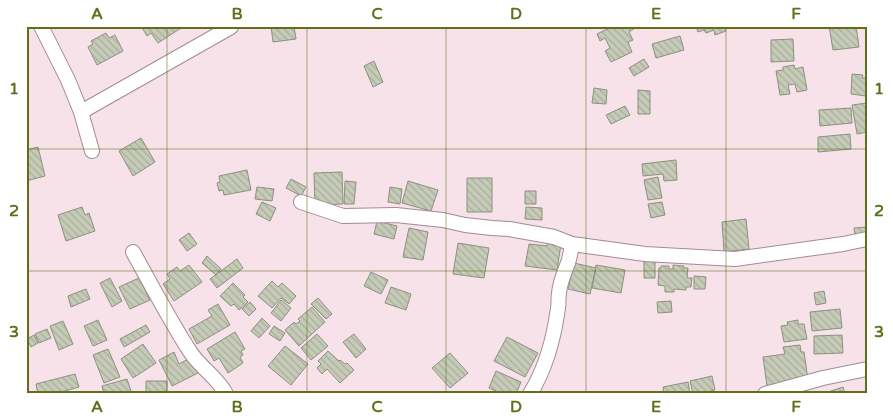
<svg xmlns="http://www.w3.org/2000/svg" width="893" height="420" font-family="'Varela Round',sans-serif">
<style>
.building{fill:url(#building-back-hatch);stroke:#8c917f}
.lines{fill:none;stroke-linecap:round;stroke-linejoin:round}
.minor-casing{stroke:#a08c94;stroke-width:16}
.minor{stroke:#fff;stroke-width:14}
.grid{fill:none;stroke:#616f1a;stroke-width:1;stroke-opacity:0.55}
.neatline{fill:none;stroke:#616f1a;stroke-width:2}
.grid-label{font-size:16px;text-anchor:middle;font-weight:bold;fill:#616f1a}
</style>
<defs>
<pattern id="building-back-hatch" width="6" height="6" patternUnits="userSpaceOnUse" patternTransform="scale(1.25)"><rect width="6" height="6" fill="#c6cbb8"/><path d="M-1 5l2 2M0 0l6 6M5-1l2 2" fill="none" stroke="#a9ad9d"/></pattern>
</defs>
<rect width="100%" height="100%" fill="#f7e2ea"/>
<path class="building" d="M141,26H180L181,28L158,43L151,33L147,36Z
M271,26H294L296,39L273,42Z
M613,26H634L635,28L629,32L633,40L628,42L632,52L611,62L605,51L610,48L605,38L600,41L597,34Z
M696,26H724L726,31L715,35L714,30L706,33L704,30L698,32Z
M829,26H856L859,47L833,50Z
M106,33L109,38L115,35L123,51L97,65L88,47L93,44L91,41Z
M680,36L684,50L656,58L652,44Z
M793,39L794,61L771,62V40Z
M644,59L649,67L634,76L629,68Z
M374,61L383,82L373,87L364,66Z
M794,65L795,69L803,67L807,90L797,92L795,84L788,85L790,94L780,95L776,71L783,70V67Z
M852,74L863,75L862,78H867L866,96L851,94Z
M594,88L607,90L606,104L592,103Z
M638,90L650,91V114H638Z
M867,103V132L857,134L852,105Z
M625,106L630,115L611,124L606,115Z
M851,108L852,123L820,126L819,110Z
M850,134L851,149L818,152V137Z
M141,138L155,162L133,176L119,151Z
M38,147L45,176L26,181V150Z
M676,160L677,180L664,181L663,174L643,176L642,164Z
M247,170L251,190L224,195L223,190L219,191L217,183L220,182L219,176Z
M342,172L343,204L315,205L314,173Z
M658,177L662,198L648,200L644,180Z
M467,178H492V212H467Z
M291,179L306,187L301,196L286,188Z
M345,181L356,182L354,204H344Z
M408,181L438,190L431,211L402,203Z
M257,187L274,189L272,201L255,199Z
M390,187L402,189L400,204L388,202Z
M525,191H536V204H525Z
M262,202L276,208L270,221L256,214Z
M662,202L665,215L651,218L648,204Z
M82,207L85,215L89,213L95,231L66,241L58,215Z
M526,207L542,208V220L525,219Z
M746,219L749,249L724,252L722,222Z
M377,221L397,226L394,239L374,234Z
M867,227V235L855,236L854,228Z
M409,228L428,232L423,260L403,257Z
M189,233L197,244L187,251L179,240Z
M548,242L561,244L557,270L525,266L529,244L547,246Z
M458,243L489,248L484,278L453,274Z
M207,256L221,269L216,275L202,263Z
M644,258L655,261V278H644Z
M237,259L243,268L217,288L210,279Z
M574,263L596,268L590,294L568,289Z
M189,265L202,282L174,301L163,284L170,279L167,274L177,267L180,271Z
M596,265L625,270L621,293L592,288Z
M673,265L684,266L683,268H688L687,278H692L691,287H686V290L674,289V292H665V286L658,285L659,268H661V266H669V269H673Z
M371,272L388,280L381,294L364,286Z
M694,276L706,277L705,289H694Z
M110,278L122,301L112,307L100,283Z
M139,278L150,300L130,309L119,287Z
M272,281L278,287L282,283L296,296L289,304L281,298L272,308L258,296Z
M233,283L245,295L243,297L248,302L239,310L234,304L231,306L220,296Z
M391,287L411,294L406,310L385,303Z
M86,289L90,299L71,307L68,296Z
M824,291L826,303L816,305L814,293Z
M318,298L332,314L326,319L311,304Z
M281,300L291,308L281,321L271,313Z
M671,301L672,312L658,313L657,302Z
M250,302L256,309L249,316L242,309Z
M218,304L230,325L197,344L189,329L212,316L208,310Z
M312,307L325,322L299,346L285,330L294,322L296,324L300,321L298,319Z
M840,309L842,328L812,331L810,312Z
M262,318L270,326L259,338L251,331Z
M98,320L107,340L93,346L84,326Z
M798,320V324H804L807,339L784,342L781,326L788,325L787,322Z
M63,321L73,344L59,350L50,326Z
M146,325L150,332L124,347L120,339Z
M274,326L285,333L280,341L269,334Z
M47,329L51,338L39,343L35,334Z
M235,332L245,349L241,351L243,355L240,357L243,363L228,373L219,358L214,361L207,349Z
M317,334L328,346L311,360L301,348Z
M354,334L366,349L356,358L343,342Z
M34,335L38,343L31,347L27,339Z
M842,335L843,353L814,354V336Z
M507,337L538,353L525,377L494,361Z
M143,344L156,363L133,378L121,359Z
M800,345L801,352H804L808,380L767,386L763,357L785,354L783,347Z
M285,346L308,364L291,385L268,366Z
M108,349L120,377L104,383L93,355Z
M328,351L339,361L340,360L345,364L347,363L354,370L340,383L327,369L322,374L317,368L321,364L318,361Z
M174,352L179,364L190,358L198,373L172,386L159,360Z
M450,353L468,373L450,388L432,368Z
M496,371L521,382L516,394H502L489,388Z
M75,374L79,387L54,394H38L36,384Z
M712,376L715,390L698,394H693L690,381Z
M127,379L131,391L127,392V394H104L102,386Z
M146,381H167V394H146Z
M688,382L690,394H664L663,387Z
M843,387L845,394H825V393Z"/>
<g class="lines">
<defs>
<path id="minor" d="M41,26L68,80L81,112L92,151
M81,112L231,27
M301,202L343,216L396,215L443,220L465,225L492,228L509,229L554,237L572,244L645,254L735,259L843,244L867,239
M133,252C152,286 170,321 191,353C201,368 218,378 226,394
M530,394C546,368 554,338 558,308C559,303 558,298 559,293C560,282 564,273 568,263C570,257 571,250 572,244
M765,394L823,378L867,369"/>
</defs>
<use href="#minor" class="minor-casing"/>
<use href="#minor" class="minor"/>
</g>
<path class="grid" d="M167,26V394M307,26V394M446,26V394M586,26V394M726,26V394M26,149H867M26,271H867"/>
<rect width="893" height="420" fill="none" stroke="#ffffff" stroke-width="55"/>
<rect x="28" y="28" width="838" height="364" class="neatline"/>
<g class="grid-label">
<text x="97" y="19">A</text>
<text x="237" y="19">B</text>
<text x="377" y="19">C</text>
<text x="516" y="19">D</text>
<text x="656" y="19">E</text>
<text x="796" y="19">F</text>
<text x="14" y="94">1</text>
<text x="879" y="94">1</text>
<text x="14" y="216">2</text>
<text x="879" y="216">2</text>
<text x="14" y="337">3</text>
<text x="879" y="337">3</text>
<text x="97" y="412">A</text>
<text x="237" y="412">B</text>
<text x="377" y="412">C</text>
<text x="516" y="412">D</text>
<text x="656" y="412">E</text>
<text x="796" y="412">F</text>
</g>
</svg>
